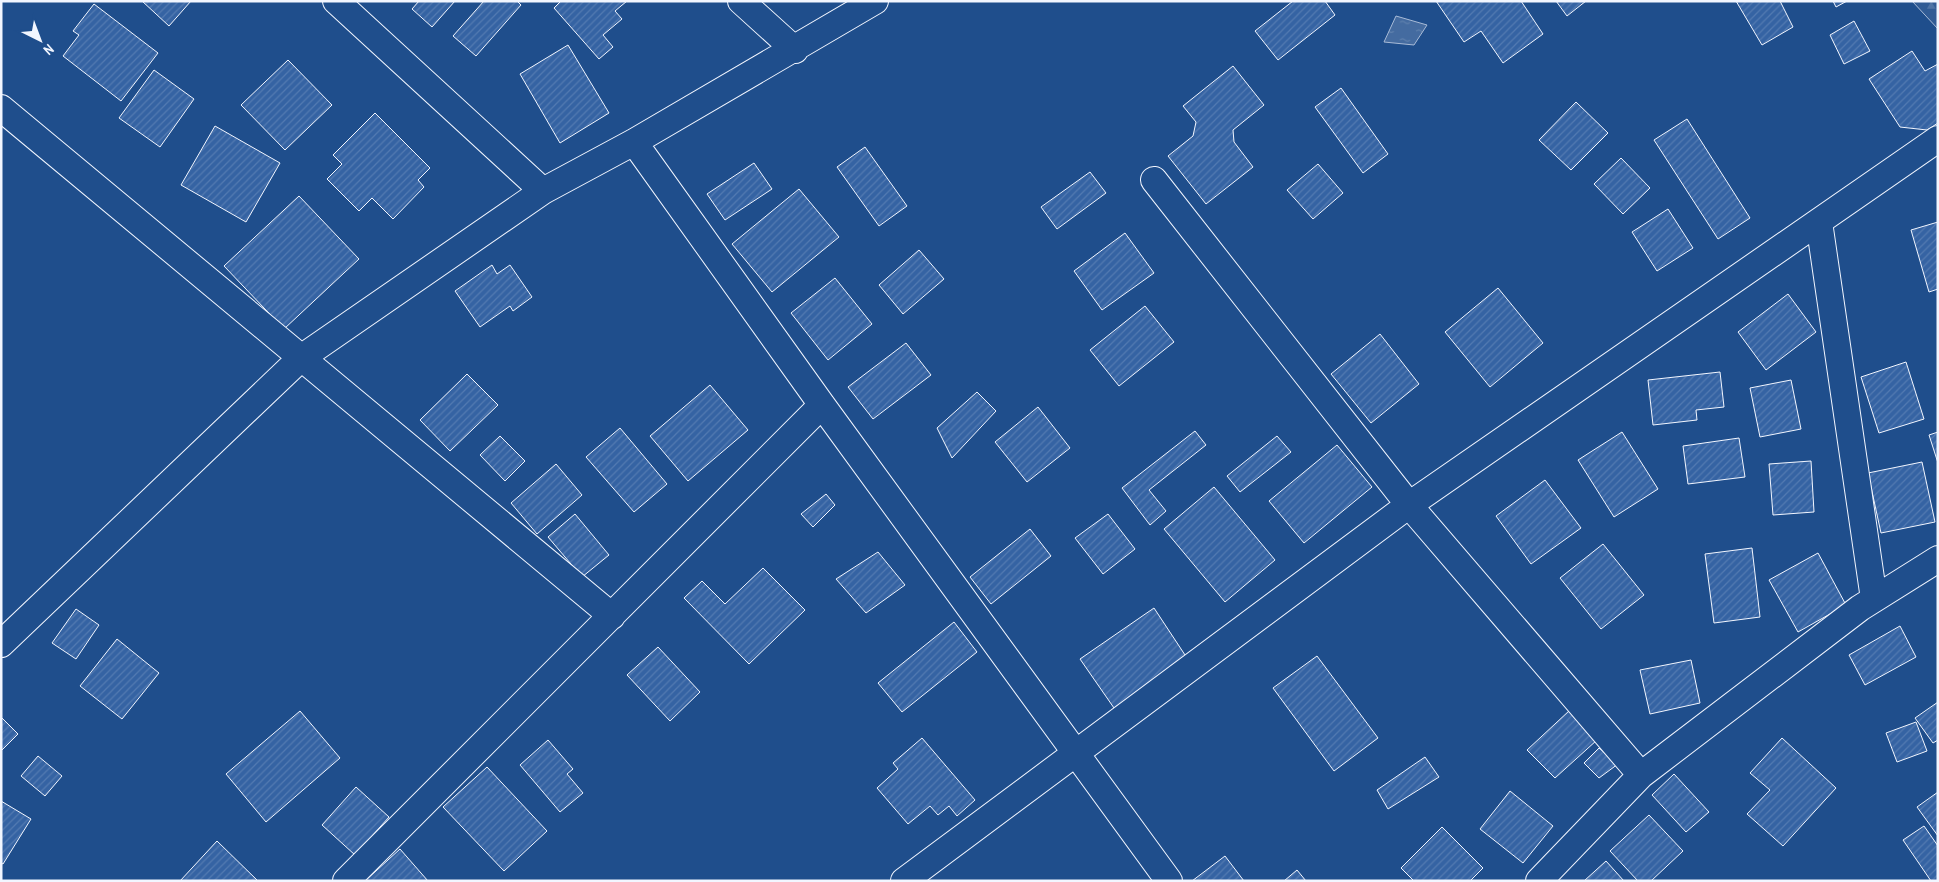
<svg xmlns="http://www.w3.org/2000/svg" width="1939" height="882" font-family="'Archivo Narrow',sans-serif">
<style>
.forest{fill:url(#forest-firs);stroke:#a8bbd7}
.water{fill:url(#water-ripples);stroke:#a8bbd7}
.building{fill:url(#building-hatch);stroke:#f2f6ff}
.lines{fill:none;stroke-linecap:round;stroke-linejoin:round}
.minor-casing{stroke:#f2f6ff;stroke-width:28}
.minor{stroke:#1f4e8c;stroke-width:26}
</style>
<defs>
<pattern id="forest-firs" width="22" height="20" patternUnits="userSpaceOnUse" patternTransform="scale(1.25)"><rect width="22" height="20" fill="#305b95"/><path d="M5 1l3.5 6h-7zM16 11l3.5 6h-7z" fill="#4e73a5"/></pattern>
<pattern id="water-ripples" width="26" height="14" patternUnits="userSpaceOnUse" patternTransform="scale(1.25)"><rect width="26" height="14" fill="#446ba0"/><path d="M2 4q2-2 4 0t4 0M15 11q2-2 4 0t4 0" fill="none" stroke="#5f81ae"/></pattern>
<pattern id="building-hatch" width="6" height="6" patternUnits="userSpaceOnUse" patternTransform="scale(1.25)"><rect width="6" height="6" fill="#3563a3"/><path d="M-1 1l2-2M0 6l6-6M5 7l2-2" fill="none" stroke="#537ab1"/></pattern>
</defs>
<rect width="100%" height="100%" fill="#1f4e8c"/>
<path class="forest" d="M1912,1H1938V29Z"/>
<path class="water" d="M1396,16L1427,25L1414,45L1384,42Z"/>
<path class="building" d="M142,1H191L169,26Z
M419,1H455L432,27L412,9Z
M484,1H517L521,5L476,56L453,36Z
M561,1H627L615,11L622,19L603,35L613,47L599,59L554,8Z
M1293,1H1325L1335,15L1278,60L1255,31Z
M1436,1H1521L1543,34L1503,63L1481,31L1464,42Z
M1556,1H1586L1567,16Z
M1736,1H1780L1793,27L1762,45Z
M1833,1H1847L1836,7Z
M94,4L158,53L121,101L63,56L79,35L73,31Z
M1854,21L1870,51L1844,64L1830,35Z
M568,45L609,113L560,143L520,74Z
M1912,51L1925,71L1938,64V123L1927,130L1900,127L1869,79Z
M288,60L332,105L285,150L241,105Z
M1233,66L1264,105L1233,130L1234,142L1253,167L1206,204L1168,156L1193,136L1196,122L1183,106Z
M154,70L194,99L160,147L119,118Z
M1341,88L1388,154L1363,173L1315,107Z
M1576,102L1608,133L1571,170L1539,140Z
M375,113L430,168L418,180L424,187L393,219L372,198L359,211L327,179L342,164L333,155Z
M1687,119L1750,218L1718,239L1654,140Z
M215,126L280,163L246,222L181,185Z
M865,147L907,206L879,226L837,167Z
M1621,158L1650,188L1623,214L1594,184Z
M754,163L772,189L725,220L707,194Z
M1318,164L1343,193L1313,219L1287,190Z
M1090,172L1106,193L1057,229L1041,207Z
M799,189L839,237L772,292L732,244Z
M299,196L359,259L284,329L224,266Z
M1668,209L1693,248L1657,271L1632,232Z
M1938,222V289L1929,292L1911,230Z
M1125,233L1154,273L1102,310L1074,271Z
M919,250L944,279L903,314L879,285Z
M492,265L497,274L510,265L532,297L513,311L510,306L480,327L455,291Z
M835,278L872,324L828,360L791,313Z
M1498,288L1543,343L1490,387L1445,332Z
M1788,294L1816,332L1766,370L1738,332Z
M1145,306L1174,342L1119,386L1090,350Z
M1380,334L1419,384L1371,423L1331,374Z
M906,343L931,375L873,419L848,387Z
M1906,362L1924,419L1879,433L1861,377Z
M1720,372L1724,407L1696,410L1697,420L1653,425L1648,380Z
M467,374L498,405L450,451L420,420Z
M1791,380L1801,429L1760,437L1750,388Z
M710,385L748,430L688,481L650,436Z
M977,392L996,411L952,458L937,428Z
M1038,407L1070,448L1027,482L995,442Z
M620,428L667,484L634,512L586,457Z
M1195,431L1206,445L1149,490L1166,511L1150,525L1122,488Z
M1622,432L1658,489L1614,517L1578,460Z
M1938,432V463L1929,435Z
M500,436L525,461L505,481L480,455Z
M1277,436L1291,452L1240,492L1227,476Z
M1739,438L1745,477L1688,484L1683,446Z
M1337,445L1372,487L1304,543L1269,501Z
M1811,461L1814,512L1773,515L1769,464Z
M1922,462L1935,522L1881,533L1868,473Z
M556,464L582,495L537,534L511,503Z
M1545,480L1581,528L1531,564L1496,516Z
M1214,487L1275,560L1225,602L1164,529Z
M826,494L835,505L813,527L801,514Z
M575,514L609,555L582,577L548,537Z
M1108,514L1135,549L1103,574L1075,538Z
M1030,529L1051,556L991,604L970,577Z
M1603,544L1644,595L1601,629L1560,578Z
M1752,548L1760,617L1714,623L1705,554Z
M878,552L905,585L866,613L836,579Z
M1818,553L1846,605L1798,632L1769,580Z
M763,568L805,610L749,664L684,598L702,581L725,604Z
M1154,608L1187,658L1114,708L1080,659Z
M76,609L99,625L76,659L52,643Z
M954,622L977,652L902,712L878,683Z
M1900,626L1916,657L1865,685L1849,655Z
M117,639L159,673L122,719L80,686Z
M658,647L700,692L670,721L627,675Z
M1317,656L1378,738L1334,771L1273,688Z
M1691,660L1700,703L1650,714L1640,670Z
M1938,702V740L1933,743L1915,718Z
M1570,710L1597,740L1555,778L1527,750Z
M300,711L340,758L266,822L226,774Z
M1,717L18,734L1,751Z
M1916,722L1927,751L1897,762L1886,733Z
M922,738L975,800L957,816L949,806L938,815L930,806L908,824L877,788L898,769L893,763Z
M1782,738L1836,788L1783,846L1747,814L1770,790L1750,773Z
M548,740L573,769L567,774L583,793L560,812L520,765Z
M1599,748L1618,764L1599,778L1584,763Z
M38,756L62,776L45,796L21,776Z
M1425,757L1439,777L1388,809L1377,790Z
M487,767L547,831L504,871L443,807Z
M1674,774L1709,812L1686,832L1652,795Z
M356,787L389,817L355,855L322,825Z
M1510,791L1553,826L1523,863L1480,829Z
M1938,792V836L1917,807Z
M1,801L31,819L3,864L1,863Z
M1649,815L1683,851L1651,881H1638L1610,851Z
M1924,826L1938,846V881H1931L1903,840Z
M1442,827L1483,868L1470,881H1414L1401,868Z
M217,841L258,881H180Z
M400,849L428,881H365Z
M1225,856L1244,881H1192Z
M1606,861L1624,881H1584Z
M1297,870L1306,881H1284Z"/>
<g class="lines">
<defs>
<path id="minor" d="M336,1L543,191
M741,1L795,50
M1,108L612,616
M634,142L822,405L1169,881
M1154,180L1409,505L1641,775
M1819,222L1874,599
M1,644L301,358L543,191L634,142L875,1
M346,881L822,405
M904,881L1409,505L1938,139
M1539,881L1641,775L1860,608L1938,559"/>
</defs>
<use href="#minor" class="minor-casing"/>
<use href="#minor" class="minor"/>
</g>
<rect width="1939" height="882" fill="none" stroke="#f2f6ff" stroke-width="5"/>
<g transform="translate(40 40) rotate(138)" stroke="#1f4e8c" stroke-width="4" paint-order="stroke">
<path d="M0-4L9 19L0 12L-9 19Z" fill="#f2f6ff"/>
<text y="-8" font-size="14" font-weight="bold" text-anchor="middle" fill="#f2f6ff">N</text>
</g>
</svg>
